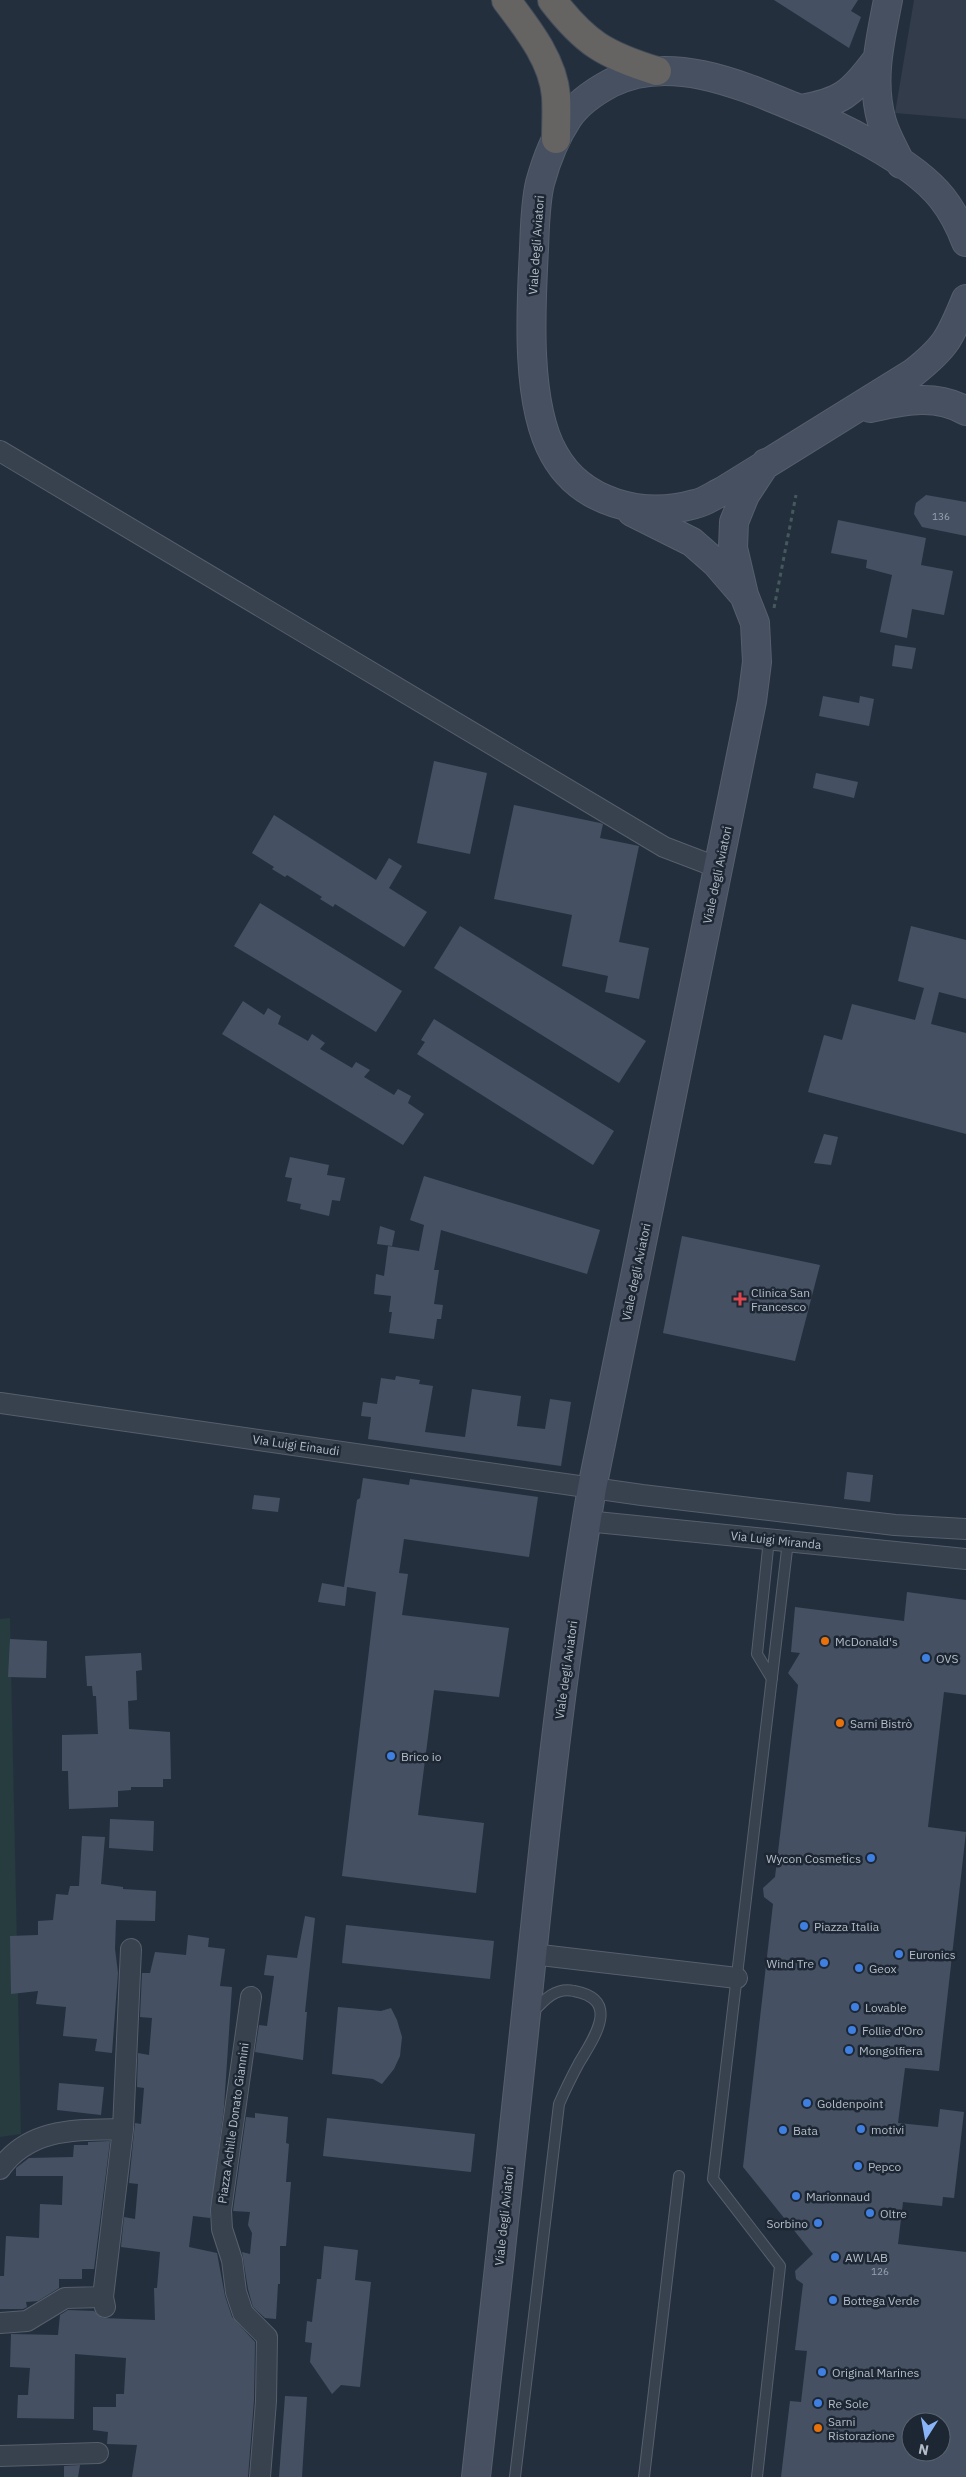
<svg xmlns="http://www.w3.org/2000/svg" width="966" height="2477" font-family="'IBM Plex Sans',sans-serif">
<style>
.airport{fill:#323c4b}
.pitch{fill:#263c3f}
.building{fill:#455162;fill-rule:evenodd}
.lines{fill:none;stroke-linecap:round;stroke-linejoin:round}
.service-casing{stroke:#565f6c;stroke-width:12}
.minor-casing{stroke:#565f6c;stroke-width:22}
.secondary-casing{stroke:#565f6c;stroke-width:30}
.trunk-casing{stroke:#434c59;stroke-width:30}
.path{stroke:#44595c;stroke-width:3;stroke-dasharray:4 4;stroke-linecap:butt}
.service{stroke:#38414e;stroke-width:10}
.minor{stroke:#38414e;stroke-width:20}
.secondary{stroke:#465061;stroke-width:28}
.trunk{stroke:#656462;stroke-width:28}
.health-dot{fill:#e0444e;stroke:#1d2633;stroke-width:2}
.food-dot{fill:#e8710a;stroke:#1d2633;stroke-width:2}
.shop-dot{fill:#3f7fe0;stroke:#1d2633;stroke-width:2}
.labels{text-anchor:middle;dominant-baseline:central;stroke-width:5;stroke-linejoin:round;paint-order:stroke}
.number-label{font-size:10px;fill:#98a1af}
.street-label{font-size:12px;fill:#b4bcc9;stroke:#1d2633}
.poi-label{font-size:12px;fill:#b4bcc9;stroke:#1d2633;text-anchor:start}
</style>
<rect width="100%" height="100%" fill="#242f3e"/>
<path class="airport" d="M914,0H966V119L895,113Z"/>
<path class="pitch" d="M10,1618L21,2134L0,2137V1619Z"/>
<path class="building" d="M774,0H858L851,11L861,17L849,48Z
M926,495L966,502V536L922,527L914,514L915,507L916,503Z
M838,520L926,538L921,565L953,571L944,615L912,609L907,638L880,632L892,575L866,568L867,560L831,553Z
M895,645L916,648L912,669L892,666Z
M823,696L859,703L860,696L874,699L869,726L819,716Z
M434,761L487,773L470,854L417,843Z
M816,773L858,782L854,798L813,788Z
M514,805L600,823L603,824L600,838L639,846L619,942L649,948L639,999L605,992L608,976L562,966L572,915L494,899Z
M274,815L376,880L389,858L402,866L389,888L427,912L404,947L335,904L333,907L320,899L322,897L287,875L285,877L272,869L274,867L252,853Z
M260,903L402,991L376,1032L234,946Z
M460,926L646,1041L619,1083L434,968Z
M911,926L966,940V999L939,992L931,1024L966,1033V1134L808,1092L824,1035L842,1040L852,1004L915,1020L924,988L898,981Z
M243,1001L264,1015L268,1008L281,1016L278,1024L308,1041L312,1034L325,1043L320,1049L352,1068L356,1062L370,1070L364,1077L394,1095L398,1089L411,1096L408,1103L424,1114L403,1145L222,1034Z
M434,1019L614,1131L593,1165L417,1054L425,1042L421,1040Z
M824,1134L838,1137L831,1165L814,1163Z
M290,1157L329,1165L327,1175L345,1178L340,1201L332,1200L329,1216L300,1209L301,1204L287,1201L292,1178L285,1177Z
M424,1176L600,1230L587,1274L441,1230L434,1270H439L434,1304L443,1305L441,1319H437L434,1339L389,1333L392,1312H389L391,1296L374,1294L376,1274L384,1276L388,1246L419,1251L424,1225L410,1220Z
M380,1226L395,1231L392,1246L377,1244Z
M682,1236L820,1265L795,1361L663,1333Z
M396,1376L420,1380L419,1384L433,1386L425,1432L465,1437L472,1389L521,1396L517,1426L545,1429L550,1399L571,1402L561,1466L368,1439L371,1417L361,1416L363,1402L377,1404L381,1378L395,1380Z
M847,1472L873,1475L870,1502L844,1499Z
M363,1478L409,1485L410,1479L538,1497L529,1557L404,1539L399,1573L408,1574L402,1615L509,1628L499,1697L434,1690L418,1815L484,1823L476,1893L342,1876L376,1592L347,1587L345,1606L318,1602L322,1583L344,1587L357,1500L360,1498Z
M254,1495L280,1498L278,1512L252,1509Z
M907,1592L966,1600V1695L944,1692L928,1827L966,1832L939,2071L905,2068L898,2123L938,2127L940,2109L964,2112L954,2198L943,2197L942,2206L903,2202L898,2244L966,2252V2477H781L790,2401L801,2402L807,2351L795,2350L803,2284L796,2279L795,2271L813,2254L743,2167L773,1904L764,1897L763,1888L775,1877L798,1685L788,1673L800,1653L791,1652L795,1607L904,1621ZM911,2422H941V2452H911Z
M10,1639L47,1641L46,1678L8,1677Z
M141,1653L142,1670L136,1671L137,1700L128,1701L129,1729L170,1732L171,1779H163V1787H131V1790L118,1791V1807L69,1809L68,1771H62V1735L98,1734L96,1696H93L92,1686H87L85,1656Z
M110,1819L154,1821L153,1851L109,1848Z
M82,1836L105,1837L101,1884L123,1887V1889L156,1891L155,1921L116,1920L115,1949L118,1973L112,2053L95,2051L97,2039L63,2036L66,2007L36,2004L38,1991L11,1994L10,1936L38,1935V1921L53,1920L56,1894L68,1895L70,1886H79Z
M305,1916L315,1918L305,2012H307L303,2060L255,2052L259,2025L267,2026L274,1976L264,1975L267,1955L297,1958Z
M346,1925L494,1941L490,1979L342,1963Z
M188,1935L209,1938L208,1947L225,1949L220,1986L232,1987L224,2107L210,2218L193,2216L189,2247L217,2253L225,2296L232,2317L255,2342L254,2400L248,2477H132L137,2445L107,2444L108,2432L93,2430V2407H116V2394H124L126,2358L75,2354L74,2419L17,2418L18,2395H28L30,2368L10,2367L11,2334L58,2335L60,2315L68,2310L94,2311L102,2318L155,2320L154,2288H157L160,2252L121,2247L124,2217L135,2219L138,2184L129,2183L135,2123L141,2124L144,2088L137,2087L138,2053L149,2055L152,2018L140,2017L142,1973H150L155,1952L186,1955Z
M338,2007L381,2011L391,2008L397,2020L402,2037L400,2056L394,2069L382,2084L373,2079L332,2074Z
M59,2083L104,2087L101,2115L57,2110Z
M255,2113L288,2117L286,2143L289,2144L286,2182H291L286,2246H280V2284H278L276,2319L265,2318L253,2307L248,2289L242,2252L250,2254L252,2233L248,2225L250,2212L233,2211L246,2117L255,2118Z
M327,2118L475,2134L471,2172L323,2156Z
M110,2141L94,2269H82V2279H59V2288L38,2301L26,2302L27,2307L23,2309H0V2276H4L6,2236L39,2238L40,2204L62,2205L63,2176H16V2168L29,2158L73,2157L74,2145H88V2142Z
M324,2246L358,2250L355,2280L371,2282L360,2387L341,2385L332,2394L310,2362L312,2343L305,2342L307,2321L312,2322L317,2279H321Z
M285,2396L307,2397L302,2477H279Z
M80,2465L78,2477H64V2466Z"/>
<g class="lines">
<defs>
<path id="service" d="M769,1539L757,1654L772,1679
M515,2477L559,2104C565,2090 572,2076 579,2063C593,2039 622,2000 574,1991C556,1987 545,1999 533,2012
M644,2477L679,2176
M757,2477L780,2266L713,2179L788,1541"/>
<path id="minor" d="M0,451L664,847L719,868
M0,1403L642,1495L895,1525L966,1529
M586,1521L966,1559
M532,1954L737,1978
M251,1997L221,2210L222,2229L232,2260L236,2292L243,2313L267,2337L266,2401L260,2477
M0,2169C30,2127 77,2130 123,2129
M105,2307L103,2297L123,2129L131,1949
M0,2323L27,2321L65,2298L103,2297
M0,2456L98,2453"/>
<path id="secondary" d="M888,0C880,41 870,81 882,122C886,136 895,151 901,164
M801,109C841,102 851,94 875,62
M966,242C960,226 953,212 942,198C912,160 836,124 792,106C737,83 668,54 611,83C596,91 578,103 568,118C556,136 546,161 540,183C535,204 535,227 534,249C531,306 525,403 554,454C581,503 643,519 695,504C705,502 714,495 723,491L913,373C946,347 950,338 966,299
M870,408C903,401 935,393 966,411
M632,512L692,542L716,563L741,592
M476,2477C493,2323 510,2168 526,2014C544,1839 562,1662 592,1488L752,701L757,662L755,623L744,595L733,548L734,522L745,495L766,463"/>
<path id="trunk" d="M506,0C527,28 553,60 556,96C557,111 556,125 556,139
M552,0C585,43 605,55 657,71"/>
</defs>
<use href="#service" class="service-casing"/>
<use href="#minor" class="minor-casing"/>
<use href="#secondary" class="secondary-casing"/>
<use href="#trunk" class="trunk-casing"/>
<path class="path" d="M774,608L796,495"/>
<use href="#service" class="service"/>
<use href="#minor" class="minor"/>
<use href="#secondary" class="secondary"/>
<use href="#trunk" class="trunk"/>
</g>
<path class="health-dot" d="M737.5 1291.5h5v5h5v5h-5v5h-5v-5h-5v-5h5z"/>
<g class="food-dot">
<circle cx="825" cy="1641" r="5"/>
<circle cx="840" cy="1723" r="5"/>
<circle cx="818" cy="2428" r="5"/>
</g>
<g class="shop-dot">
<circle cx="926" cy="1658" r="5"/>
<circle cx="391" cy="1756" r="5"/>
<circle cx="871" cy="1858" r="5"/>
<circle cx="804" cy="1926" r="5"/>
<circle cx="899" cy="1954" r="5"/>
<circle cx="824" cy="1963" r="5"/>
<circle cx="859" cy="1968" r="5"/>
<circle cx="855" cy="2007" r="5"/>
<circle cx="852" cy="2030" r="5"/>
<circle cx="849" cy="2050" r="5"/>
<circle cx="807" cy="2103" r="5"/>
<circle cx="861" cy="2129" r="5"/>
<circle cx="783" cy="2130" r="5"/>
<circle cx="858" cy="2166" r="5"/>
<circle cx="796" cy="2196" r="5"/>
<circle cx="870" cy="2213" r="5"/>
<circle cx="818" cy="2223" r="5"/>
<circle cx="835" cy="2257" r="5"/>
<circle cx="833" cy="2300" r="5"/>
<circle cx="822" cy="2372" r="5"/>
<circle cx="818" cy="2403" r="5"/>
</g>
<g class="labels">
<g class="number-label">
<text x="941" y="516">136</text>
<text x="880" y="2271">126</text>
</g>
<g class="street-label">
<text transform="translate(536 245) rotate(-86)">Viale degli Aviatori</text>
<text transform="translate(717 875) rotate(-78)">Viale degli Aviatori</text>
<text transform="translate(636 1272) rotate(-78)">Viale degli Aviatori</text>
<text transform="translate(296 1445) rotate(8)">Via Luigi Einaudi</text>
<text transform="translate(776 1540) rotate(6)">Via Luigi Miranda</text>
<text transform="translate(566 1670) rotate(-82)">Viale degli Aviatori</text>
<text transform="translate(233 2123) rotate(-82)">Piazza Achille Donato Giannini</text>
<text transform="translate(504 2216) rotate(-84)">Viale degli Aviatori</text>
</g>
<g class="poi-label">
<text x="751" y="1292">Clinica San<tspan x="751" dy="14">Francesco</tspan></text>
<text x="835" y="1641">McDonald's</text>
<text x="936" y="1658">OVS</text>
<text x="850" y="1723">Sarni Bistrò</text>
<text x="401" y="1756">Brico io</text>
<text x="861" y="1858" text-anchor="end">Wycon Cosmetics</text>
<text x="814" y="1926">Piazza Italia</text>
<text x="909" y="1954">Euronics</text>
<text x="814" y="1963" text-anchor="end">Wind Tre</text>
<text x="869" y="1968">Geox</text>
<text x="865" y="2007">Lovable</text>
<text x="862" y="2030">Follie d'Oro</text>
<text x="859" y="2050">Mongolfiera</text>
<text x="817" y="2103">Goldenpoint</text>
<text x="871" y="2129">motivi</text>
<text x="793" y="2130">Bata</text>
<text x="868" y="2166">Pepco</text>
<text x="806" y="2196">Marionnaud</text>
<text x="880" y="2213">Oltre</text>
<text x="808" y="2223" text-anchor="end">Sorbino</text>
<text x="845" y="2257">AW LAB</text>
<text x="843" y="2300">Bottega Verde</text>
<text x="832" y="2372">Original Marines</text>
<text x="828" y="2403">Re Sole</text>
<text x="828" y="2421">Sarni<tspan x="828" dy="14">Ristorazione</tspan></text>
</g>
</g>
<g transform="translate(926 2437) rotate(191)"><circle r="24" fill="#1d2633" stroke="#59626f"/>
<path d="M0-4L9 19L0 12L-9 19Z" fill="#8ab4f8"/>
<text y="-8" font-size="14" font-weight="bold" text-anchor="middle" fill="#b4bcc9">N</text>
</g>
</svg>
